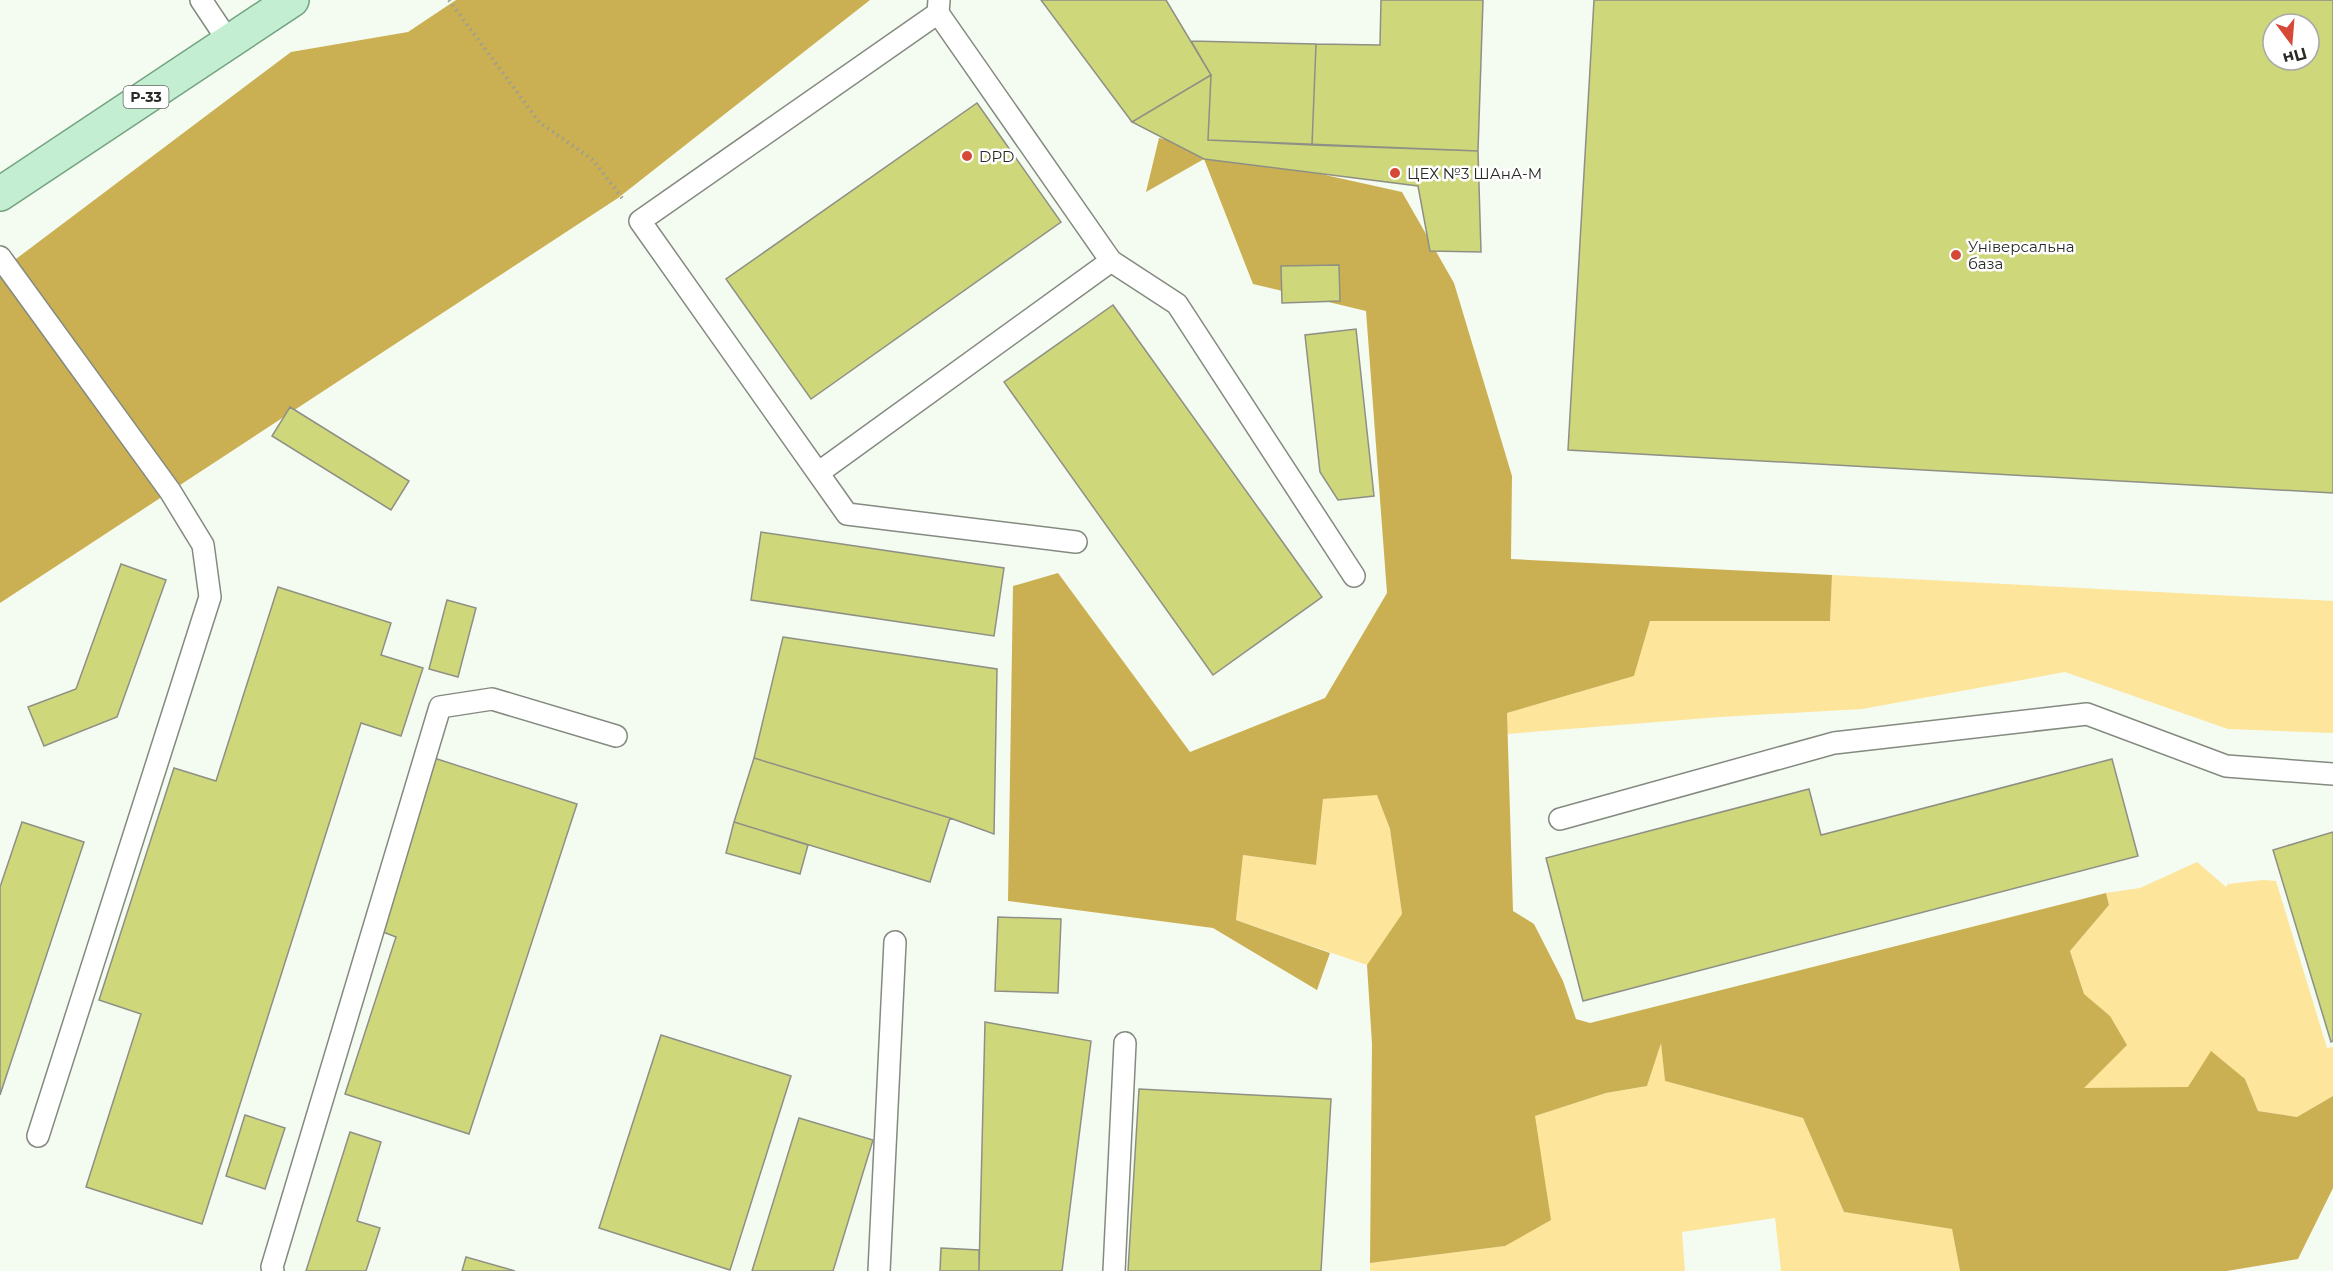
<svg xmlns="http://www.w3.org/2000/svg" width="2333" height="1271" font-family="Montserrat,sans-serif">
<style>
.green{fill:#fde59b}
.forest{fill:#cbaf53}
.building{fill:#cfd77b;stroke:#8f9085;stroke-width:1.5;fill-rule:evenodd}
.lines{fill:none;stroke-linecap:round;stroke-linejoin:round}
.lane-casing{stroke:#848a80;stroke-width:24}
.primary-casing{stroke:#73a281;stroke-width:36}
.path{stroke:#999e96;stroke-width:4;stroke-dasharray:1.5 4.5;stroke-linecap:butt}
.lane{stroke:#fff;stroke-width:21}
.primary{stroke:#c3eed1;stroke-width:33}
.poi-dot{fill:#d54936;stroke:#fff;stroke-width:2}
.labels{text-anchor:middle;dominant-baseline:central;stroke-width:5;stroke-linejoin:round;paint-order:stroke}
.shield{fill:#fff;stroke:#686a67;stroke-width:1.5}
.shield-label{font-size:14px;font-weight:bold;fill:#282a26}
.poi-label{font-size:15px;fill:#282a26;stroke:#fff;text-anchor:start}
</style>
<rect width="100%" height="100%" fill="#f4fbf0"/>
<path class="green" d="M1832,575L2333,601V733L2228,729L2065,672L1862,709L1720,717L1506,734L1507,713L1634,676L1650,621H1830Z
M1377,794L1390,829L1402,915L1367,965L1236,920L1243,855L1316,865L1323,799Z
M2197,862L2226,887L2228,884L2263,880L2276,881L2327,1048L2333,1047V1096L2297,1117L2258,1111L2245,1079L2188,1088H2083L2110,1016L2084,995L2070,951L2109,905L2106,893L2140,888Z
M1661,1041L1665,1081L1803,1118L1844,1212L1952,1229L1960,1271H1781L1775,1218L1682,1232L1685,1271H1370V1263L1505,1246L1535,1116L1606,1093L1647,1086Z"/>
<path class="forest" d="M456,0H870L618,198L0,603V271L291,52L408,32Z
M1159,138L1402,192L1454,283L1512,476L1511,559L1832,575L1830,621H1650L1634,676L1507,713L1513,911L1534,924L1563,981L1576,1019L1590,1023L2106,893L2109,905L2070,951L2084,994L2110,1016L2127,1045L2084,1088L2188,1087L2211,1051L2245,1079L2258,1111L2297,1117L2333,1096V1188L2298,1259L2227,1271H1960L1952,1229L1844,1212L1803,1118L1665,1081L1661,1043L1647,1086L1606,1093L1535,1116L1551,1220L1505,1246L1370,1263L1372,1044L1367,965L1402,914L1390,829L1377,795L1323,799L1316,865L1243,855L1236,920L1330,953L1317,990L1213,928L1008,901L1013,586L1058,573L1190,752L1325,698L1387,593L1366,311L1253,284L1204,159L1146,192Z"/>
<path class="building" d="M1041,0H1166L1211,75L1132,122Z
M1381,0H1483L1478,151L1312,145L1316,44L1380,45Z
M1594,0H2333V493L1568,450ZM2273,24H2309V60H2273Z
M1191,41L1316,44L1312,145L1208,140L1211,75Z
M1211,75L1208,140L1478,151L1481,252L1430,251L1418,186L1204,159L1132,122Z
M977,103L1061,222L811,399L726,279Z
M1339,265L1340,301L1282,303L1281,266Z
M1113,305L1322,597L1213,675L1004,382Z
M1356,329L1374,496L1338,500L1320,472L1305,335Z
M290,407L409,481L391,510L272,436Z
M761,532L1004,568L994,636L751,600Z
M121,564L166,580L117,717L44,746L28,707L76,689Z
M278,587L391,623L381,655L423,668L401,736L361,723L202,1224L86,1187L141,1014L99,1000L174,768L216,781Z
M447,600L476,608L458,677L429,669Z
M783,637L997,669L994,834L950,818L754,758Z
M434,758L577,804L469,1134L345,1094L396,937L378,930Z
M754,758L950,818L930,882L734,822Z
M2112,759L2138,856L1583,1001L1546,858L1809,789L1821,835Z
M22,822L84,842L0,1095V887Z
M734,822L808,845L800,874L726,853Z
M2333,832V1041L2331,1042L2273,850Z
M998,917L1061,919L1058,993L995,991Z
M985,1022L1091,1041L1062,1271H979Z
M661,1035L791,1076L730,1270L599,1228Z
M1139,1089L1331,1099L1321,1271H1128Z
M245,1115L285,1128L265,1189L226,1176Z
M799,1118L873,1140L833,1271H752Z
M350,1132L381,1142L357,1221L380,1228L366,1271H306Z
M941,1248L979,1250V1271H940Z
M466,1257L515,1271H462Z"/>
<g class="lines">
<defs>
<path id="lane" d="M201,0L229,42
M939,0L938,13L640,221L847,514L1076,542
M938,13L1111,261L1177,304L1354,576
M0,257L170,491L203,545L210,597L38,1136
M818,473L1111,261
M1560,819L1834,743L2087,714L2226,766L2333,774
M273,1271L272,1267L440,707L492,699L616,736
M879,1271L895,942
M1114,1271L1125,1043"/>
<path id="primary" d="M0,194L292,0"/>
</defs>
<use href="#lane" class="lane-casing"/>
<use href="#primary" class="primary-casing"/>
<path class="path" d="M449,0L539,122L593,160L622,198"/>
<use href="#lane" class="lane"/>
<use href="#primary" class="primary"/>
</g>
<g class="poi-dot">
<circle cx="967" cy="156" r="6"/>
<circle cx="1395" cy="173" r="6"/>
<circle cx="1956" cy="255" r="6"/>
</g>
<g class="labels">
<rect class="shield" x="123.5" y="86" width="45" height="22" rx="4.5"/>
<g class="shield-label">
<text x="146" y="97">Р-33</text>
</g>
<g class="poi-label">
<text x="979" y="156">DPD</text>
<text x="1407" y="173">ЦЕХ №3 ШАнА-М</text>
<text x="1968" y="246">Універсальна<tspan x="1968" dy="17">база</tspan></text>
</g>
</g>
<g transform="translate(2291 42) rotate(164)"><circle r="28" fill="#ffffff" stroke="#a9aaa8" stroke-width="1.5"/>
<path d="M0-4.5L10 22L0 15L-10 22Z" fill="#d54936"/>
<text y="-9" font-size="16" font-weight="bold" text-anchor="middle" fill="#282a26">Пн</text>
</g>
</svg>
